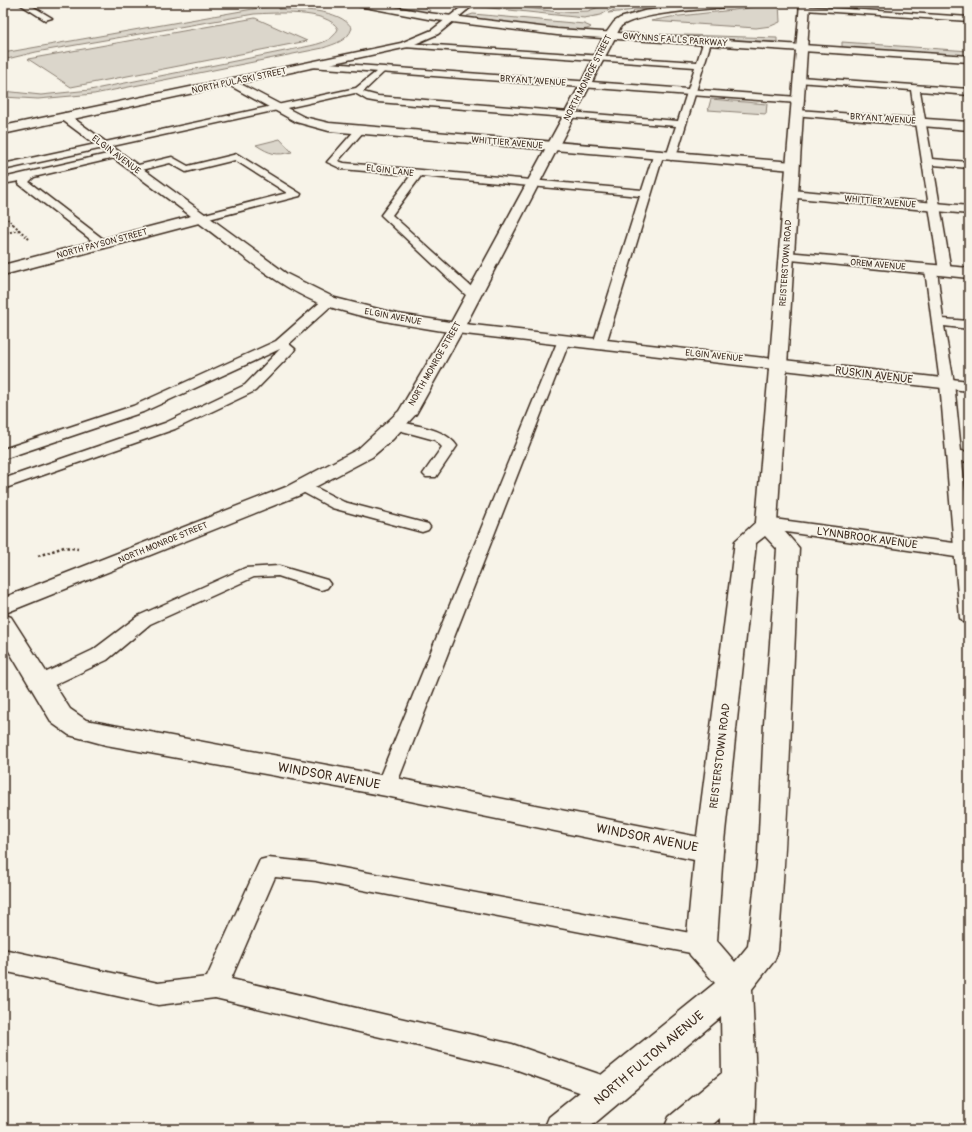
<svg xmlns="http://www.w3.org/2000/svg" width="972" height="1132" font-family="Pangolin,sans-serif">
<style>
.green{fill:#dbd6cb;stroke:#8b8074}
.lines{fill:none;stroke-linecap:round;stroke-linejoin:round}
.service-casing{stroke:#3b2a1e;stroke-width:3}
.minor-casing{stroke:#3b2a1e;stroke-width:3}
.tertiary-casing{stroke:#3b2a1e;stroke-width:3}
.secondary-casing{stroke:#3b2a1e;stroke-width:3}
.primary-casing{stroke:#3b2a1e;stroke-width:3}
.path-far3{stroke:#3b2a1e;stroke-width:1;stroke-dasharray:1.5 1.5;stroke-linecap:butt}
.path-far2{stroke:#3b2a1e;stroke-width:1.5;stroke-dasharray:1.5 1.5;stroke-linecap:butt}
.path-far1{stroke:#3b2a1e;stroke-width:2;stroke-dasharray:2 2;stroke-linecap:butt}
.path{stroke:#3b2a1e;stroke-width:2.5;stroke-dasharray:2.5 2.5;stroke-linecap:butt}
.service{fill:#f7f3e8;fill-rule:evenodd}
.minor{fill:#f7f3e8;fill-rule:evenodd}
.tertiary{fill:#f7f3e8;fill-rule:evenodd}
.secondary{fill:#f7f3e8;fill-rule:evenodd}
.primary{fill:#f7f3e8;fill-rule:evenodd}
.labels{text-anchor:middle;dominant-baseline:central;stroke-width:3.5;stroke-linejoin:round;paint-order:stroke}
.far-street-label{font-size:9px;fill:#3b2a1e;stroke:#f7f3e8}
.street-label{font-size:11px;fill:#3b2a1e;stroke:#f7f3e8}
.near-street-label{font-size:13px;fill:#3b2a1e;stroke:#f7f3e8}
</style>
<rect width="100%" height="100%" fill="#f7f3e8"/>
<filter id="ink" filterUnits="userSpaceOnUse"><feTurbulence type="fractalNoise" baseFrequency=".025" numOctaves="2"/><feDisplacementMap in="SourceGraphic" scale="8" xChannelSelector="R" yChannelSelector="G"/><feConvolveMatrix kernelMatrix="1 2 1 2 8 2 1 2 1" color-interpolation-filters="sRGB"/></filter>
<g filter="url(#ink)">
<path class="green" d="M287,3L297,5L278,9C299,10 339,8 352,28C348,41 334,44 323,48L94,94L38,99L3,97V91L41,95L90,90L300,48C313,45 333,43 338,29C328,9 273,13 254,14L36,52L3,60V53Z
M372,3C384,3 425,0 430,11L424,13Z
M492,3L558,12L588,11L607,4L614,7L601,15L584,18L481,7L484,4Z
M642,3H702L608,13L624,5L619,4Z
M769,3H779L780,22L771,26L756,28L651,21L671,17L742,9Z
M473,14L584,24L591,27C582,37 485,20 467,18V16Z
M255,18L307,41L71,87L28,59Z
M652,34L777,38V42L647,35Z
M842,42L969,51V56L842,47Z
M711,99L767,104L766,114L708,110Z
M280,139L292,152C276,156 270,154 256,145Z"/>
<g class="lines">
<defs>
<path id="service" d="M18,3H27L52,18L45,20Z
M468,3H477L467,10H461V6Z
M802,6L969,17V21L805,10H802Z
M704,40L711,42L676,157L671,160L666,157L676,126L378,102L367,100L355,93L3,170V164L356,88L381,68L385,70L384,72L363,92L378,96L678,121L695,67L404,47L400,45L404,43L697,62Z
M800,77L969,89V95L920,91L932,159L969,162V168L933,165L951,271L949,273H941L939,271L911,90L797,82V78Z
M359,128L364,131L338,161L344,163L642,190L653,156L655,154H661L663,156L605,347L600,348L593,344L640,196L421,176L392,215L477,292L479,295L477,298H469L381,215L411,175L342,169L327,162L356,129Z
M116,152L121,155L119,157L34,177L29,182L107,242L109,244L107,246H99L19,184V181L3,184V178Z
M237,154L301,194L300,196L201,221L197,220L196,218L197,216L287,193L235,160L186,172L170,163L134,172L129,169L130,167L172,157L188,166Z
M931,266L937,270L943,319L969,321V329L944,326L954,383L961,451L969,452V462L962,461L969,531V624L963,622L960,618L940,383L925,270Z
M329,297L335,301L333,304L289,344L295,349L293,352L255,391L175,429L3,489V479L165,423L245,385L280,349L143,412L3,459V449L133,406L276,341L325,298Z
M564,336L570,340L396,786L393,792L386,794L379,792L376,786L558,340Z
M396,421C416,426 445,428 457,446L436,477H426L423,474L442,447L435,440L391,428L389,425L391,422Z
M303,481L344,502L428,524L430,527L428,530L422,532L332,508L297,489L295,486L297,483Z
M279,566L327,580L330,584L327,588L321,590L278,576L254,577L150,624L107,660L48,688L41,690L34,688L31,683L34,678L93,650L138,616L245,568Z
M268,858L316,863L701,935L709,938L713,945L709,952L701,955L316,881L275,877L231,979L512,1044L619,1081L623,1090L619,1099L610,1103L512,1068L215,998L158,1005L3,971V949L158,983L207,977L260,860Z"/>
<path id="minor" d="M315,62L798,97L804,100L798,103L311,67L310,65L311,63Z
M231,79L304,117L329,123L793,162L799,166L793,170L329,131L296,122L227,84L226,82Z
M797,110L969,122V130L793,115L791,113Z
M65,113L69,115L287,274L335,298L398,314L456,323L969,381V391L456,333C412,326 367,320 324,305C280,289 237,251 199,223L3,275V265L191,216L61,119L59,117Z
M791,190L969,206V214L786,197L784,194L786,191Z
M786,252L969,268V278L781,259L779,256L781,253Z
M766,518L969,545V559L759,528L755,524L759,520Z"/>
<path id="tertiary" d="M464,5L469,8L467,10L438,34L408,47L3,134V126L401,43L432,30Z
M3,614L11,617L70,709L86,720L386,776L709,839L719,843L723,851L719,859L709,863L386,796L106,745L69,735L52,723L3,641Z"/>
<path id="secondary" d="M354,3H374L428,13L557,29L969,56V62L557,35L428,19L359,6Z"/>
<path id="primary" d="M714,3H742L737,6C709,9 642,12 621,26L464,328L416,414L393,439L372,457L300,495L3,614V598L286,487L358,449L399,411L448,328L580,85L604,36L614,22L620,18L644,11Z
M800,3H810L777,523L799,548C792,682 789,817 778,951L774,961L752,989L756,1080L754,1129H720V1118L708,1129H664L669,1117L722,1073L721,1017L588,1129H544L549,1117L715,983L690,955L686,945L695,851L735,541L756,522ZM765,536L777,549L764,724L758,854L748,946L735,962L717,941L723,851L756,543Z"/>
</defs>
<use href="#service" class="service-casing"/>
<use href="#minor" class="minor-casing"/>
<use href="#tertiary" class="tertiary-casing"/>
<use href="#secondary" class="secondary-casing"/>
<use href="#primary" class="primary-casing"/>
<path class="path-far3" d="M327,3L337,6"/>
<path class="path-far2" d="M3,215L14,225"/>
<path class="path-far1" d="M13,224L30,240
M6,233L19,230"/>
<path class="path" d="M38,556L64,547L78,549"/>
<use href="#service" class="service"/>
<use href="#minor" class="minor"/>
<use href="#tertiary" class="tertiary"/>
<use href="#secondary" class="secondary"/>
<use href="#primary" class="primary"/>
</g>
</g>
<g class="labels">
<g class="far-street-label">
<text transform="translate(675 40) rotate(4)">GWYNNS FALLS PARKWAY</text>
<text transform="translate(588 78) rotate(-63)">NORTH MONROE STREET</text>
<text transform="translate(239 81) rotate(-12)">NORTH PULASKI STREET</text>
<text transform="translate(533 81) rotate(4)">BRYANT AVENUE</text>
<text transform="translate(883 119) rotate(4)">BRYANT AVENUE</text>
<text transform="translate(507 143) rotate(5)">WHITTIER AVENUE</text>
<text transform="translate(116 155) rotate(37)">ELGIN AVENUE</text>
<text transform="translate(390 171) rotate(7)">ELGIN LANE</text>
<text transform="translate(880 202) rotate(5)">WHITTIER AVENUE</text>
<text transform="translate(102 244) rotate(-15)">NORTH PAYSON STREET</text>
<text transform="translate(786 263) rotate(-86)">REISTERSTOWN ROAD</text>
<text transform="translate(878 265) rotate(5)">OREM AVENUE</text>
<text transform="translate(393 317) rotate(11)">ELGIN AVENUE</text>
<text transform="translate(714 356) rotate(6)">ELGIN AVENUE</text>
<text transform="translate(435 364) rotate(-60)">NORTH MONROE STREET</text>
<text transform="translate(163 543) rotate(-22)">NORTH MONROE STREET</text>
</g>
<g class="street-label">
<text transform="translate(874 375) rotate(7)">RUSKIN AVENUE</text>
<text transform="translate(867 538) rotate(8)">LYNNBROOK AVENUE</text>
<text transform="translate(720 756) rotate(-83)">REISTERSTOWN ROAD</text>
</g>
<g class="near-street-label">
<text transform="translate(329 776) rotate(10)">WINDSOR AVENUE</text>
<text transform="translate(647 838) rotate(11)">WINDSOR AVENUE</text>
<text transform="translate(649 1058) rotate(-40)">NORTH FULTON AVENUE</text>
</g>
</g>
<rect width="972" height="1132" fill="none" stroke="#f7f3e8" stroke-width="16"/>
<rect x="8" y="8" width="956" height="1116" fill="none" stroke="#3b2a1e" stroke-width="1.5" filter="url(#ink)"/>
</svg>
